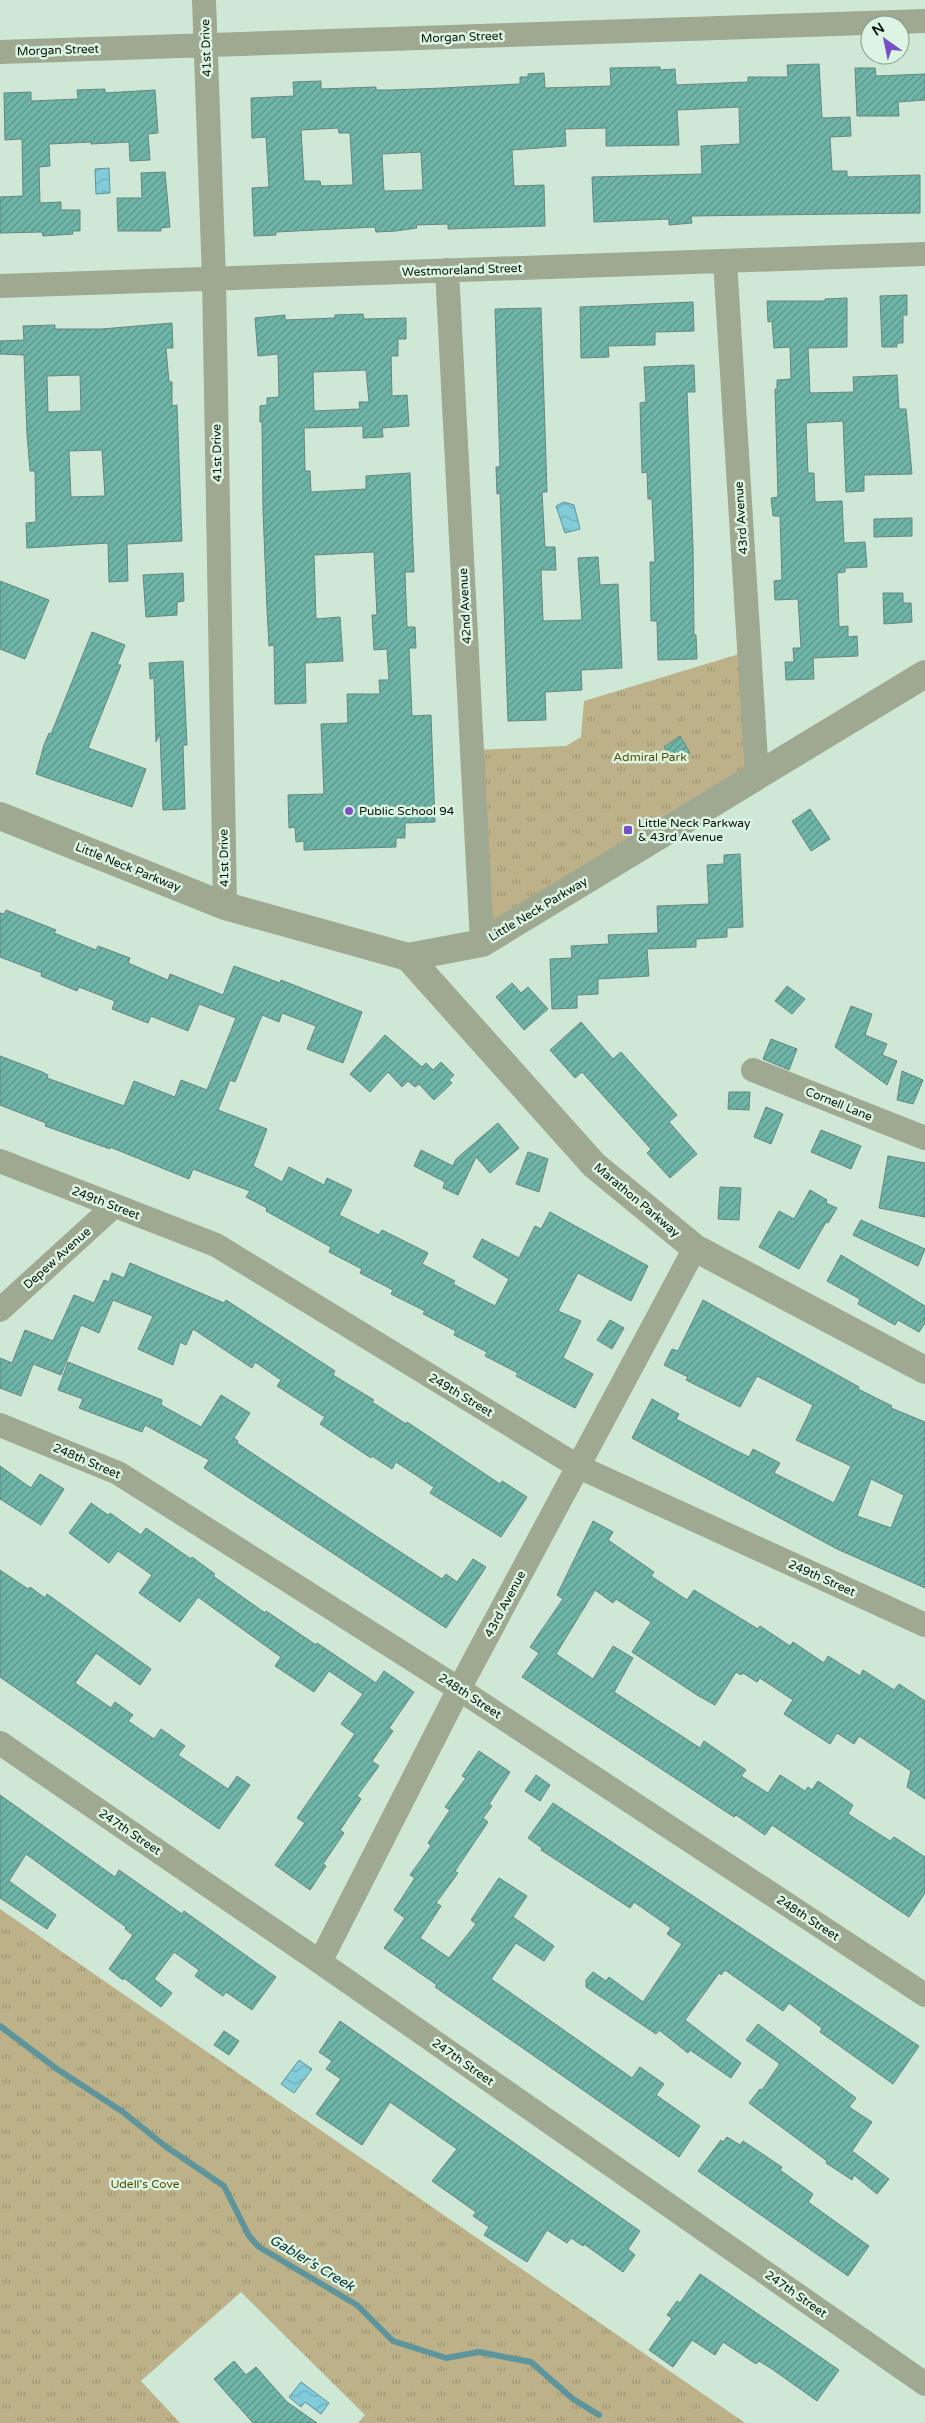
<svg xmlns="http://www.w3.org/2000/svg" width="925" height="2423" font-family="'Varela Round',sans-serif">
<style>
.park{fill:url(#park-tufts)}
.water{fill:url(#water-waves);stroke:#5e949b}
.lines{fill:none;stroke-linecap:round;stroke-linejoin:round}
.stream{stroke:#5e949b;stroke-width:6}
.building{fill:url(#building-hatch);stroke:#678680;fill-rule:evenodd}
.minor{stroke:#9fa891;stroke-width:24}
.tertiary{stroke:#9fa891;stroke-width:28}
.poi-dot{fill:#784fc7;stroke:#dcf5e2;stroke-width:2}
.labels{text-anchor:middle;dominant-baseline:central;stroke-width:5;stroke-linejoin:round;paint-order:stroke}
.street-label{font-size:12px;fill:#0a130c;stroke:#dcf5e2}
.park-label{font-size:12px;fill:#5b4c04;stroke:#dcf5e2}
.poi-label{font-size:12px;fill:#0a130c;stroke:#dcf5e2;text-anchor:start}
.water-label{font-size:14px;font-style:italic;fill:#0c3136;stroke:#dcf5e2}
</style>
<defs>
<pattern id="park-tufts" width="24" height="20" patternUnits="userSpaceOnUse" patternTransform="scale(1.25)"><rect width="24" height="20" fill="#bcb188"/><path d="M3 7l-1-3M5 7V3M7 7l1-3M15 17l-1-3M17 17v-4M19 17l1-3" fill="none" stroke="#a09774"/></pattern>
<pattern id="water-waves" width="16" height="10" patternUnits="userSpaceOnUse" patternTransform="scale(1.25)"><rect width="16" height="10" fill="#82cbd8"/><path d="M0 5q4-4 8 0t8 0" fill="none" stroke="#6fadb8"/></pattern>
<pattern id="building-hatch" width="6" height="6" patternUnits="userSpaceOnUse" patternTransform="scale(1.25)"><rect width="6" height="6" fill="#6fb6a9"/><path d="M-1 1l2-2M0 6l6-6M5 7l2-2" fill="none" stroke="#599388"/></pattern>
</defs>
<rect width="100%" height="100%" fill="#cfe8d5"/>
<path class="park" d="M749,651L757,776L482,943L472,750L566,746L581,737L584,701Z
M0,1909L745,2423H358L365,2415L241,2292L141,2381L180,2423H0Z"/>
<path class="water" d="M109,168L110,193L96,194L95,169Z
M564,502L574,505L580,529L565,533L556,506Z
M299,2060L312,2069L294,2093L281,2084Z
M301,2382L329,2403L321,2414L305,2402L301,2407L289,2397Z"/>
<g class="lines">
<path class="stream" d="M0,2026L57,2069L123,2112L165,2146L224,2186L249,2236L259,2247L357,2305L393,2341L446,2358L479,2352L531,2362L573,2399L599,2415"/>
</g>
<path class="building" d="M819,64L822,118L850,117L851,136L830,137L832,171H847V177L920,175V213L691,216L692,223L669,225V219L594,222L592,177L702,174L701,146L740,144L739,107L677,110L679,145L606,146V128L565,129L566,146L512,150L514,186L544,185L545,226L448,229V224L416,225L417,228L396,231L376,232L375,227L276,232V235L254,236L252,188L269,187L266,137L252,138L251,98L294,96L293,82L321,81V89L376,87V90H391L443,88L520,84V77H528V74L544,73L545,88L611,86L610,68L660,67V70L675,69L676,85L748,82V77H788L787,65ZM338,128L339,133H350L353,185L321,186L320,181H304L301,130ZM421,152L423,190L384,191L382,154Z
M855,68H875L876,76L925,74V100L898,102L899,116H857Z
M105,89V93L155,90L158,133L148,134L150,160L130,161L129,142L91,144V142L49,144L50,166L39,167L40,203L61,202V210H80V231H72L73,234L43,236L42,232L0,233V197L23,196L22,139L5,140L4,93L31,92V101L78,99L77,90Z
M165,172L170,227L161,228V231H118L117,198H142L141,173Z
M907,295V315H903V343H897V347H882L880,296Z
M847,298V347L808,348L810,393L854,392L853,377L897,375L899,409H906L912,474L864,475V491L846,492L843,421L806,423L808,473H814L815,502L842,501L844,543L865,542L867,567L845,568V572L837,573L839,627L848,626V637L857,636L858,656L813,658L814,679L786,680L785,662H794L793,648H801L798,599L775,600L774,581L782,580L780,516H773L771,498L778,497L775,389H777V380L791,379L790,347L774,348L772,321L768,322L767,301H825V299Z
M693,302L694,331L655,332V345L608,346L609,357L581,358L580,307Z
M541,308L547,492H542L545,547H555L556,570H541L543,621L582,620L578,558L598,557L600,585L618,584L622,668L581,670L582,690L545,692L546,720L508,721L500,493L497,494L496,467H500L495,309Z
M363,314L364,319L406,318V339H398V356H391L392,396L407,395L409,426L382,428L383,437L363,438V426L304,428L305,471H310L311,492L366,489V476L410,473L414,572H405L407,627H415L416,648H409L412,716L431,715L435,822L405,823V838H396V847L304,850V841L296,842L295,827L289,828L288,795L324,794L321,724L348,723L347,694H380L379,680H389L387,649L374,650L372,615H377L374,552L314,555L316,619L340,617L343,661L305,663L306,703L275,704L274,645L269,646L267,609L263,510L262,422H260V406L267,405V398L279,397L278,354L258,356L255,318L285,315V320L335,318V315ZM366,370L369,402H359L360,409L314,411L313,372Z
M172,323L173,348H166L169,382H172V406L177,405L182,541L127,544L128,581L109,582L108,543L27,548L26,523L36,522L35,471H30L27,434L24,355L0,354V341L24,340L23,326L55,325V329H102ZM80,375L81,411L48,412L47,376ZM102,450L105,496L71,497L69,451Z
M694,365L695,392H687L693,547L694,635H696L697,659L658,660L657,621H651L650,562H655L652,499H648L647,472L642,473L640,403L646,402L644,367Z
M912,518V536L874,537V519Z
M183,573L184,601L177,602V615L146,617L143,575Z
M0,581L49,600L25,659L0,649Z
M883,593H903V603H911L912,622L884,624Z
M92,632L125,645L117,665H121L88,748L146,769L132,807L36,774L44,745L49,733L51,734Z
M183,661L187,745H183L185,809L163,810L160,734L156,742L154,678L150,679L149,663Z
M680,736L690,753L674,763L664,747Z
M810,809L830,839L811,851L792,821Z
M740,854L743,927L727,928V937L696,939V947L647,949L649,976L598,979V994L577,995V1008L552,1009L550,959L572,958L571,946L609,944L608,935L658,933L657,906L709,904L707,865L724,864V855Z
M6,910L56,930L54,933L96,950L98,946L130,958L128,963L168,980L170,974L223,995L234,966L280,983L281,980L362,1012L343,1063L307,1049L316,1026L282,1013L279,1022L262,1015L235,1082L230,1080L218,1110L267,1129L253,1166L282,1182L289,1167L324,1185L327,1178L352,1190L339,1215L379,1235L382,1230L428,1253L422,1264L455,1281L453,1284L495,1306L509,1279L473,1257L482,1239L519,1258L535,1226L541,1229L550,1212L648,1266L631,1301L578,1273L558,1311L581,1321L563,1358L593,1374L575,1408L516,1376L518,1373L485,1356L487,1352L454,1335L456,1331L423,1314L425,1311L391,1294L393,1290L360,1273L362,1269L329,1252L331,1247L266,1211L267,1208L246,1197L250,1191L193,1169L189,1179L110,1147V1149L45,1126L46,1123L0,1105V1056L42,1072L48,1075L47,1078L124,1106L134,1081L175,1097L181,1080L207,1090L236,1018L199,1004L188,1031L151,1016L148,1023L112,1009L115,1001L79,987L77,991L41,976L42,973L0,957V913L4,914Z
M512,983L521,993L528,987L548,1009L524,1030L496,997Z
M787,986L805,999L792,1014L775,1001Z
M851,1006L872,1014L865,1035L887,1044L882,1055L897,1061L887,1085L835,1047Z
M581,1022L613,1059L621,1052L677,1115L669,1122L697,1154L670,1178L647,1153L651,1149L582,1072L575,1078L550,1050Z
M385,1035L422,1067L426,1063L433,1070L441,1062L454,1075L449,1080L452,1083L434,1100L419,1084L415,1087L408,1081L402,1087L388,1072L370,1092L350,1074Z
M771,1039L797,1049L789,1070L763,1059Z
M902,1071L923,1080L913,1104L897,1100Z
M729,1092H750L749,1110L728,1109Z
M766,1107L783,1114L771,1144L754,1137Z
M498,1123L519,1148L490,1173L476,1157L458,1195L443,1188L445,1182L414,1166L421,1150L453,1166L456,1159Z
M821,1130L861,1146L851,1169L811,1152Z
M528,1152L548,1159L539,1192L516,1184Z
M888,1156L925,1163V1217L879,1208Z
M720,1187L741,1188L739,1220L718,1219Z
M810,1190L827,1200L826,1203L837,1208L828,1223L826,1222L799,1269L759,1247L779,1211L794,1219Z
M861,1220L925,1249L918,1266L853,1235Z
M841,1255L925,1306V1323L919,1332L898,1320L895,1325L858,1304L860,1299L827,1281Z
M130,1263L224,1303L226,1300L335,1371L333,1375L374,1400L372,1402L406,1424L407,1422L500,1484L502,1481L527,1497L501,1537L430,1493L434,1487L396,1462L392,1469L372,1456L371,1458L320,1424L325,1417L277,1386L281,1380L255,1362L252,1368L193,1329L186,1345L180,1342L173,1365L138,1349L153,1316L113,1300L99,1333L81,1325L61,1375L33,1364L21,1396L0,1388V1358L12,1363L25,1330L53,1341L74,1295L94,1303L104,1280L109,1282L112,1273L124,1278Z
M703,1300L859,1387L858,1389L892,1406L891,1408L925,1422V1588L837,1549L632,1438L652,1399L679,1414L676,1419L729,1447L749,1457L753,1449L780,1463L774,1473L834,1503L851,1466L796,1440L813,1405L757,1376L740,1407L686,1380L688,1377L664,1365L672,1349L678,1351ZM871,1479L904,1495L891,1528L857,1516Z
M610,1320L624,1328L612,1349L597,1340Z
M68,1362L162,1400L161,1405L201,1427L221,1395L250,1413L234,1438L238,1441L237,1443L379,1538L442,1579L446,1574L457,1582L473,1559L486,1567L446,1628L204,1468L209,1460L145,1425L142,1432L79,1408L83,1399L58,1390Z
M0,1466L31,1488L40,1474L64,1489L41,1525L0,1499Z
M91,1503L108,1515L110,1513L141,1535L146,1528L191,1559L192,1557L215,1574L213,1576L265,1613L266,1611L316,1645L317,1643L376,1683L384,1671L414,1692L389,1728L393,1731L372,1761L379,1766L357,1796L361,1799L340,1830L344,1833L323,1864L326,1866L310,1890L275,1865L305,1823L297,1818L355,1734L341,1724L363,1694L329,1671L314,1692L275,1666L281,1657L198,1597L180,1622L139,1593L152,1575L118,1551L109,1563L69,1533Z
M593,1521L613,1532L608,1540L654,1572L651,1576L687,1600L694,1590L758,1629L760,1626L790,1646L793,1642L824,1663L828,1656L860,1676L863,1670L894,1690L899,1684L925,1701V1799L907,1787L911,1771L859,1736L854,1744L837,1733L830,1744L784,1714L793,1700L760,1678L757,1682L743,1673L741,1675L736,1672L715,1705L697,1695L632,1652L651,1622L616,1599L613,1603L595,1590L556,1654L593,1679L613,1646L633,1658L614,1692L700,1748L704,1741L746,1770L741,1776L768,1793L780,1775L805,1791L808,1787L812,1790L818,1781L853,1805L848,1814L890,1841L894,1837L925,1857V1893L909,1917L772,1825L765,1835L736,1815L734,1817L522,1677L539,1653L530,1647L563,1599L557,1595Z
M0,1570L28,1589L30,1587L45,1598L47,1594L151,1669L140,1685L96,1653L75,1683L111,1708L115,1702L133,1715L128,1721L154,1739L161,1729L185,1746L178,1755L228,1789L237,1776L250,1785L219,1829L0,1677Z
M479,1751L510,1772L489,1804L492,1806L483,1818L488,1822L455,1871L458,1873L436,1903L441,1906L420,1938L449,1958L476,1924L471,1920L499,1878L527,1896L513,1917L554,1946L544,1961L516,1943L491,1979L632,2078L640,2067L664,2084L656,2095L700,2126L679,2157L435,1987L437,1985L384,1948L405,1918L394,1910L415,1878L410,1875L431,1846L428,1843L450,1810L445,1807L466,1778L462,1776Z
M536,1775L550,1785L540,1801L525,1791Z
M0,1795L115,1877L119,1870L182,1914L184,1911L276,1977L252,2010L226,1992L223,1996L195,1976L199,1970L174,1952L154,1979L172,1993L161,2007L124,1978L123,1980L109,1969L133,1935L125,1929L126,1927L26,1854L9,1881L56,1915L47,1929L0,1898Z
M553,1803L919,2046L893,2084L820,2032L822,2028L789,2003L783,2011L725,1970L721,1975L719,1973L685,2020L741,2063L731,2078L690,2050L688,2053L659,2030L656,2034L586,1987V1980L593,1972L606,1981L609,1977L643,2002L682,1944L667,1934L671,1928L634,1902L630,1908L541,1850L542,1848L528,1838Z
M340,2021L640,2231L628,2249L635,2255L623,2272L584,2244L583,2246L571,2238L567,2243L547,2230L527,2262L484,2235L489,2227L473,2216L476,2212L432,2181L457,2149L390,2102L362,2145L316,2114L341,2079L326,2069L332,2061L319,2052Z
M758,2024L856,2098L849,2107L872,2122L852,2151L889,2179L877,2194L854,2175L852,2180L826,2163L827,2161L749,2103L760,2089L762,2090L779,2065V2063L746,2040Z
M224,2031L239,2041L229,2055L214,2045Z
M727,2137L740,2145L743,2141L782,2167L780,2170L813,2194L808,2202L869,2246L848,2276L698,2171L721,2140L723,2142Z
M700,2274L839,2370L817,2401L772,2369L759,2361L756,2364L723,2342L715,2355L692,2340L673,2367L649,2350L672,2318L667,2315L677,2301L680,2303Z
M234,2361L246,2375L256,2367L287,2402L317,2423H253L214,2379Z"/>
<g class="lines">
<path class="minor" d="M204,0L214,278L225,906
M0,52L925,21
M725,261L757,776
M447,270L482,943
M0,286L925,254
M753,1070L925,1138
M0,1161L216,1245L579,1467L925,1625
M0,1310L114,1206
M0,1425L118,1473L459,1689L925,1995
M0,1743L320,1962L925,2384
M320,1962L459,1689L695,1248"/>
<path class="tertiary" d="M0,816L225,906L408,957L482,943L925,674
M408,957L594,1165L695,1248L925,1370"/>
</g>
<g class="poi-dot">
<circle cx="349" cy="811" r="5"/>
<rect x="623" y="825" width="10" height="10" rx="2.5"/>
</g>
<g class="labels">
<g class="street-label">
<text transform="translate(462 37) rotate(-2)">Morgan Street</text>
<text transform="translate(206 48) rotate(-92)">41st Drive</text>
<text transform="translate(58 50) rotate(-2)">Morgan Street</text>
<text transform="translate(462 270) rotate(-2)">Westmoreland Street</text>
<text transform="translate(217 453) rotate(-91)">41st Drive</text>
<text transform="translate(741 518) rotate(-94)">43rd Avenue</text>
<text transform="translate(465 606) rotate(-93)">42nd Avenue</text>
<text transform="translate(224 858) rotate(-91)">41st Drive</text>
<text transform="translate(128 867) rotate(22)">Little Neck Parkway</text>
<text transform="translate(538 909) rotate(-31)">Little Neck Parkway</text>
<text transform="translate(839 1104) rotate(22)">Cornell Lane</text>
<text transform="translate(637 1200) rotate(40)">Marathon Parkway</text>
<text transform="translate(106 1203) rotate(21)">249th Street</text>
<text transform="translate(57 1258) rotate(-42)">Depew Avenue</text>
<text transform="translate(461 1395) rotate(31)">249th Street</text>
<text transform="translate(87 1461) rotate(23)">248th Street</text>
<text transform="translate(822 1578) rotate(24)">249th Street</text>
<text transform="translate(505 1604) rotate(-62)">43rd Avenue</text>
<text transform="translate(470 1696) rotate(33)">248th Street</text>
<text transform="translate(130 1832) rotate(34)">247th Street</text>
<text transform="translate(808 1918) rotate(33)">248th Street</text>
<text transform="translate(463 2062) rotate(35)">247th Street</text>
<text transform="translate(796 2294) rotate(35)">247th Street</text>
</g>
<g class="park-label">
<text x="650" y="757">Admiral Park</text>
<text x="145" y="2184">Udell's Cove</text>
</g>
<g class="poi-label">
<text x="359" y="811">Public School 94</text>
<text x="638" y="823">Little Neck Parkway<tspan x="638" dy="14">&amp; 43rd Avenue</tspan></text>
</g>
<g class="water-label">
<text transform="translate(312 2263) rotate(31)">Gabler’s Creek</text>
</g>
</g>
<g transform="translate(885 40) rotate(327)"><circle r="24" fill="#dcf5e2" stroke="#889b8c"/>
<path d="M0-4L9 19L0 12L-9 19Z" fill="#784fc7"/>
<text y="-8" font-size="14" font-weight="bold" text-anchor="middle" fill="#0a130c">N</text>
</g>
</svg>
